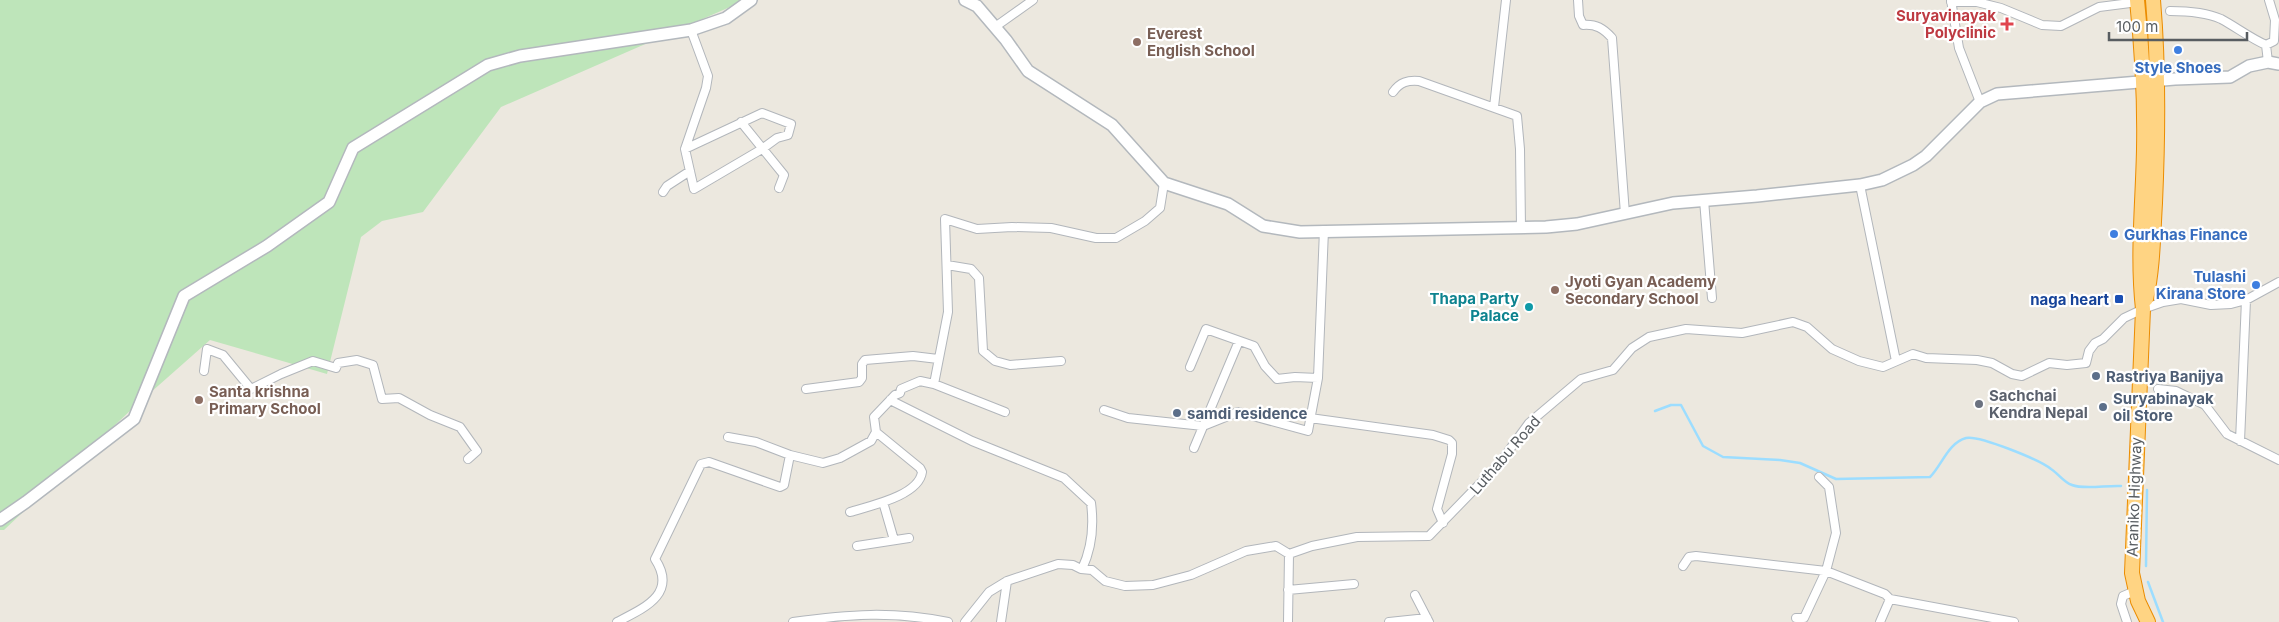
<svg xmlns="http://www.w3.org/2000/svg" width="2279" height="622" font-family="Inter,sans-serif">
<style>
.green{fill:#bee5ba}
.lines{fill:none;stroke-linecap:round;stroke-linejoin:round}
.stream{stroke:#9cddff;stroke-width:2.5}
.street-casing{stroke:#b2b6bb;stroke-width:10}
.secondary-casing{stroke:#b3b8bd;stroke-width:14}
.highway-casing{stroke:#eb8c00;stroke-width:16}
.street{stroke:#fff;stroke-width:8}
.secondary{stroke:#fff;stroke-width:11}
.highway{stroke:#ffd483;stroke-width:14}
.health-dot{fill:#e0444e;stroke:#fff;stroke-width:2}
.education-dot{fill:#8d6e63;stroke:#fff;stroke-width:2}
.shop-dot{fill:#3f7fe0;stroke:#fff;stroke-width:2}
.transit-dot{fill:#1a4fb4;stroke:#fff;stroke-width:2}
.culture-dot{fill:#0f9aa8;stroke:#fff;stroke-width:2}
.service-dot{fill:#5c6f8a;stroke:#fff;stroke-width:2}
.worship-dot{fill:#6b7280;stroke:#fff;stroke-width:2}
.labels{text-anchor:middle;dominant-baseline:central;stroke-width:4.5;stroke-linejoin:round;paint-order:stroke}
.health-label{font-size:15px;font-weight:bold;fill:#be3a42;stroke:#fff;text-anchor:end}
.education-label{font-size:15px;font-weight:bold;fill:#785e54;stroke:#fff;text-anchor:start}
.shop-label{font-size:15px;font-weight:bold;fill:#366cbe;stroke:#fff}
.culture-label{font-size:15px;font-weight:bold;fill:#0d838f;stroke:#fff;text-anchor:end}
.transit-label{font-size:15px;font-weight:bold;fill:#164399;stroke:#fff;text-anchor:end}
.service-label{font-size:15px;font-weight:bold;fill:#4e5e75;stroke:#fff;text-anchor:start}
.worship-label{font-size:15px;font-weight:bold;fill:#5b616d;stroke:#fff;text-anchor:start}
.street-label{font-size:15px;fill:#585d61;stroke:#fff}
</style>
<rect width="100%" height="100%" fill="#ece8df"/>
<path class="green" d="M0,0H746L501,107L423,212L382,221L361,237L327,374L210,340L133,408L4,530H0Z"/>
<g class="lines">
<path class="stream" d="M1655,411L1671,405H1681L1703,446L1723,457L1780,460L1800,463L1836,479L1930,477C1942,465 1948,443 1966,438C1979,435 2040,460 2051,469C2059,474 2063,482 2072,485C2084,490 2107,485 2121,486
M2146,566L2147,490
M2148,582L2163,622"/>
<defs>
<path id="street" d="M1578,0L1579,16L1583,25C1596,24 1603,28 1612,38L1625,214
M1951,0L1959,48L1980,102
M1951,2H1977L2001,8L2042,25L2061,26L2099,7L2138,2
M2170,11C2187,11 2205,12 2221,19C2236,27 2250,38 2266,45
M995,27L1033,0
M2268,62L2266,45L2274,41L2275,20L2269,0
M1393,92C1400,82 1408,80 1419,81L1517,116L1520,149L1521,228
M1494,107L1506,0
M741,122L784,175L779,188
M685,149L762,113L791,124L788,135L777,138L762,149L694,189L685,149L706,88L708,76L691,30
M1860,185L1896,361
M663,192L667,186L690,171
M1704,200L1712,298
M947,265L971,269L979,278L983,351L995,361L1010,365L1061,361
M1190,367L1206,329L1254,346L1265,366L1277,379L1295,377L1318,378
M204,371L207,349L223,355L251,389L281,374L313,361L336,368L338,363L357,360L373,365L382,399L399,398L430,415L460,427L477,451L468,459
M934,384L948,312L945,219L977,229L1012,227L1051,228L1096,238H1116L1145,221L1160,208L1164,183
M806,389L859,382L862,378V364L865,360L913,356L938,359
M2158,389L2176,391L2205,405L2227,434L2279,460
M890,400L972,441L1064,478L1091,503C1094,526 1092,548 1082,569
M1104,410L1128,418L1203,426L1238,412L1308,431L1318,378L1324,230
M1310,418L1433,435L1449,440L1452,443V454L1437,509L1443,523
M728,437L756,442L790,455L823,463L840,458L871,441L876,432L874,417L895,395L900,393L901,389L920,381L934,384L1005,412
M2240,441L2246,300
M1194,448L1239,341
M883,502L894,540
M850,512C869,506 919,496 922,472L920,468L876,432
M857,546L909,538
M1683,566L1689,557L1696,556L1826,571L1885,594L1890,599
M1288,590L1354,584
M1415,595L1429,622
M1796,618H1804L1826,571L1836,533L1829,487L1819,477
M617,622C644,608 678,594 655,559L657,555L701,464L709,462L780,487L784,485L790,455
M793,622C849,614 893,611 948,622
M965,622L989,592L1007,581L1058,564L1073,565L1081,569L1092,570L1105,581L1125,586L1153,585L1191,575L1246,551L1276,546L1289,554L1312,546L1357,537L1429,536L1499,464L1529,423L1581,379L1613,370L1632,348L1649,337L1686,329L1742,333L1793,322L1807,327L1832,349L1859,361L1883,367L1913,354L1926,358L1977,360L1992,363L2012,374L2022,376L2049,363L2067,365L2086,363L2089,351L2095,343L2103,339L2124,318L2143,309L2163,302L2181,299L2211,305L2231,304L2246,300L2279,282
M1001,622L1007,581
M1288,622L1289,554
M1389,622L1427,618
M1880,622L1890,599L2014,622
M2127,622L2121,604L2123,596L2135,591"/>
<path id="secondary" d="M965,0L977,6L1006,40L1028,71L1112,125L1164,183L1228,204L1263,226L1300,232L1546,227L1577,224L1673,203L1757,196L1860,185L1882,180L1913,165L1926,156L1980,102L1997,94L2175,79L2230,77L2249,66L2268,62L2279,64
M0,520L26,502L134,419L184,296L267,246L329,202L353,148L488,65L520,56L691,30L726,18L751,0"/>
<path id="highway" d="M2137,0C2142,49 2145,99 2144,149C2143,203 2137,256 2143,309L2132,573L2138,601L2148,622
M2146,299C2153,268 2153,235 2155,203C2158,135 2159,68 2153,0"/>
</defs>
<use href="#street" class="street-casing"/>
<use href="#secondary" class="secondary-casing"/>
<use href="#highway" class="highway-casing"/>
<use href="#street" class="street"/>
<use href="#secondary" class="secondary"/>
<use href="#highway" class="highway"/>
</g>
<path class="health-dot" d="M2004.5 16.5h5v5h5v5h-5v5h-5v-5h-5v-5h5z"/>
<g class="education-dot">
<circle cx="1137" cy="42" r="5"/>
<circle cx="1555" cy="290" r="5"/>
<circle cx="199" cy="400" r="5"/>
</g>
<g class="shop-dot">
<circle cx="2178" cy="50" r="5"/>
<circle cx="2114" cy="234" r="5"/>
<circle cx="2256" cy="285" r="5"/>
</g>
<rect class="transit-dot" x="2114" y="294" width="10" height="10" rx="2.5"/>
<circle class="culture-dot" cx="1529" cy="307" r="5"/>
<g class="service-dot">
<circle cx="2096" cy="376" r="5"/>
<circle cx="2103" cy="407" r="5"/>
<circle cx="1177" cy="413" r="5"/>
</g>
<circle class="worship-dot" cx="1979" cy="404" r="5"/>
<g class="labels">
<g class="health-label">
<text x="1996" y="15">Suryavinayak<tspan x="1996" dy="17">Polyclinic</tspan></text>
</g>
<g class="education-label">
<text x="1147" y="33">Everest<tspan x="1147" dy="17">English School</tspan></text>
<text x="1565" y="281">Jyoti Gyan Academy<tspan x="1565" dy="17">Secondary School</tspan></text>
<text x="209" y="391">Santa krishna<tspan x="209" dy="17">Primary School</tspan></text>
</g>
<g class="shop-label">
<text x="2178" y="67">Style Shoes</text>
<text x="2124" y="234" text-anchor="start">Gurkhas Finance</text>
<text x="2246" y="276" text-anchor="end">Tulashi<tspan x="2246" dy="17">Kirana Store</tspan></text>
</g>
<g class="culture-label">
<text x="1519" y="298">Thapa Party<tspan x="1519" dy="17">Palace</tspan></text>
</g>
<g class="transit-label">
<text x="2109" y="299">naga heart</text>
</g>
<g class="service-label">
<text x="2106" y="376">Rastriya Banijya</text>
<text x="2113" y="398">Suryabinayak<tspan x="2113" dy="17">oil Store</tspan></text>
<text x="1187" y="413">samdi residence</text>
</g>
<g class="worship-label">
<text x="1989" y="395">Sachchai<tspan x="1989" dy="17">Kendra Nepal</tspan></text>
</g>
<g class="street-label">
<text transform="translate(1505 455) rotate(-49)">Luthabu Road</text>
<text transform="translate(2134 497) rotate(-88)">Araniko Highway</text>
</g>
</g>
<path d="M2109 32v8h138v-8" fill="none" stroke="#585d61" stroke-width="2.5"/>
<text x="2116" y="32" font-size="15" fill="#585d61" stroke="#ffffff" stroke-width="4" paint-order="stroke">100 m</text>
</svg>
